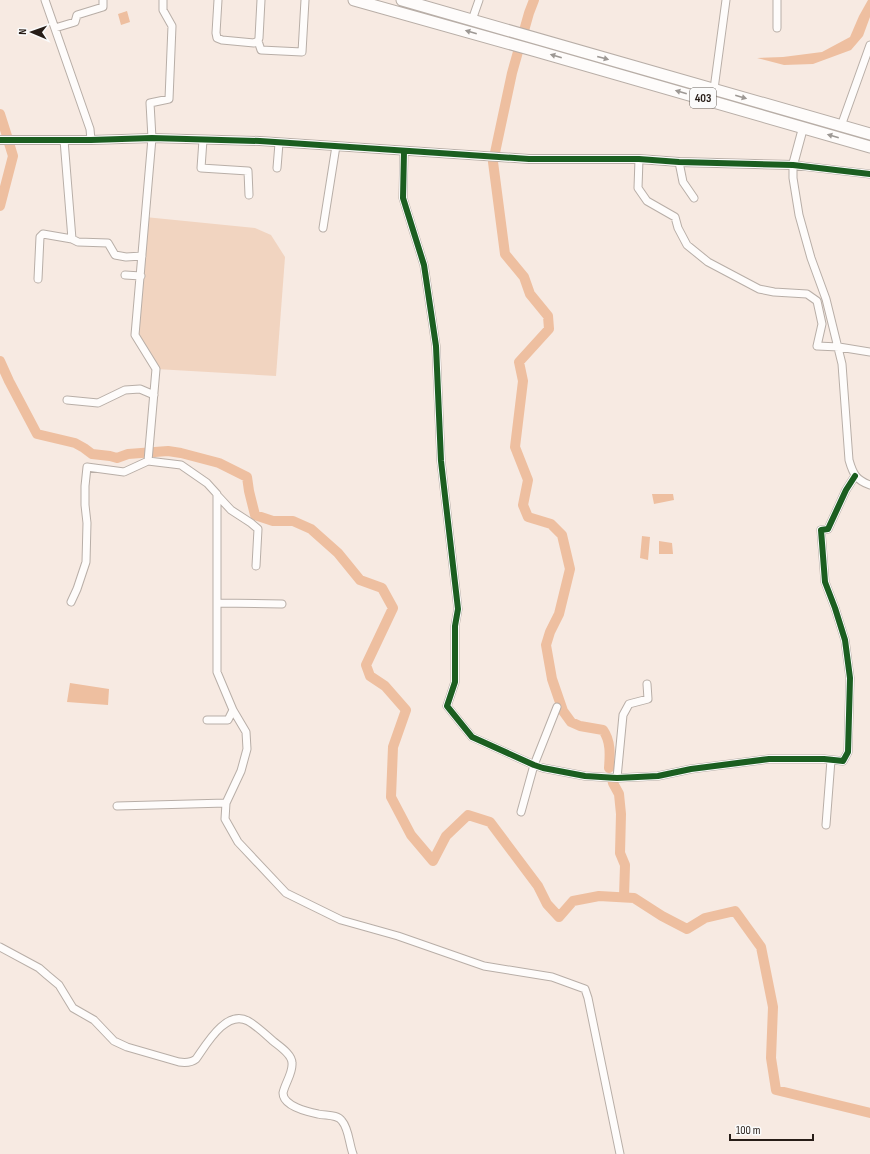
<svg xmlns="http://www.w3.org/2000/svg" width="870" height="1154" font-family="'Sofia Sans Condensed',sans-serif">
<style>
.green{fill:#f1d4c0}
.water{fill:#eebfa0}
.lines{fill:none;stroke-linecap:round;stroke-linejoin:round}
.river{stroke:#eebfa0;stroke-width:10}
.minor-casing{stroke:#b8aea7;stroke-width:9}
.tertiary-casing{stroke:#b8aea7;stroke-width:10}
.trunk-casing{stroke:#b8aea7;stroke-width:13}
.minor{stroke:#fefcfb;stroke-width:7}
.tertiary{stroke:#fefcfb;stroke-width:8}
.trunk{stroke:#fefcfb;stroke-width:11}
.cycleway-casing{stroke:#fbfbfb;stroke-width:8}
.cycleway{stroke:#1b5e20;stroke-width:6}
.oneway{fill:#9d9894}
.labels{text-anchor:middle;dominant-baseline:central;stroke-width:4;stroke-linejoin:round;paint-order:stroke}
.shield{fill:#fbfbfb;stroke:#67605b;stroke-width:1}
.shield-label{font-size:12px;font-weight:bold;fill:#271d17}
</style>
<rect width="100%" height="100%" fill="#f7eae2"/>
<path class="green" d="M145,217L255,228L271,235L285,257L276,376L156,369L136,335Z"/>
<path class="water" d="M868,0H870V17L863,36L851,50L813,64L784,65L757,58L783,57L822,52L850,37L859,16Z
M127,11L130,22L121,25L118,14Z
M652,494H673L674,500L654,504Z
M642,536L650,537L648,560L640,558Z
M659,541L672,543L673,554H659Z
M70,683L109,689L108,705L67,702Z"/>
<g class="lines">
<path class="river" d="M534,0L529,13L512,73L493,162L505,254L524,277L530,294L548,316L549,329L519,362L523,381L515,447L528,480L523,505L528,517L551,524L562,535L570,569L559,614L550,632L546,645L552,679L563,711L571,722L580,726L603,730C611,741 610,755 609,768
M0,114L7,136
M0,206L13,156L9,143
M0,361L9,381L37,434L75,443L84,448L92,454L110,456L117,458L128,454L168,451L181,453L219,463L247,477L249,491L255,515L273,521H293L311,529L338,553L360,580L382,588L393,608L366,665L370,676L385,686L406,710L393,747L391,797L411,835L433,861L446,836L468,815L490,822L538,886L547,904L559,917L573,901L599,896L634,898L662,916L687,929L705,918L735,911L761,947L773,1007L771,1058L776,1090L870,1113
M612,779L613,783L619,794L621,814L620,853L625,865L624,897"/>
<defs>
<path id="minor" d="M45,0L90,129L91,140
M218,0L216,33L217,38L222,40L254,43L258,41L259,38L261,0
M472,20L479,0
M55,28L75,22L77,15L103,7V0
M777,28V0
M258,41L261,50L302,52L305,0
M714,89L726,0
M841,126L870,45
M64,140L72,239L78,242L108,243L115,255L126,257L142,256
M203,140L201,168L248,171L249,195
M404,151L403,198L424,265L436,346L441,461L458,609L455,626V682L447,706L472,737L534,765L543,768L585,776L617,778L658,776L691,769L769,759H824L843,761L848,752L850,678L845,640L835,608L825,582L821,530L828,529L846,490L855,476
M639,159L638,188L647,201L675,217L678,228L687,245L708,262L759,289L774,292L807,294L817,301L822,324L817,346L839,347L870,352
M679,162L683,182L694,198
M277,168L279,143
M870,174L793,165V178L799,215L811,258L826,299L842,364L849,460C853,474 856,480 870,485
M323,228L336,146
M125,275L141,276
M38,279L40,237L43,234L72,239
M67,400L98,403L125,390L140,389L154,395
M148,461L181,465L207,483L217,494V672L233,710L228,720H207
M217,495L231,510L251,523L258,529L256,566
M71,602L77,589L86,562L87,523L85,505V486L87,467L124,472L148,461L156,369L135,335L152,138L150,103L169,99L172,26L163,10V0
M217,603L282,604
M233,710L246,732L247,749L241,771L226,803L225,819L238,842L286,893L341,920L398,936L484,966L552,977L585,989L588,998L620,1154
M617,778L623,715L629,704L648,699L647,684
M117,806L226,803
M521,812L534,765L557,707
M826,825L831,760
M0,947L39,968L47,975L59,985L73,1008L94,1020L114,1041L127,1047L179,1062C186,1063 191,1063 196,1059C206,1045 226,1009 248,1021C257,1026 265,1034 273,1041C279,1046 292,1054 292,1063C293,1073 285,1083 283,1093C283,1106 308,1112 318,1114C326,1116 337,1114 342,1121C349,1129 349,1144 353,1154"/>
<path id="tertiary" d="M0,140H91L152,138L260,141L529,159H639L679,162L793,165L803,128"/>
<path id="trunk" d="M354,0L536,51L870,147
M402,0L870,134"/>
</defs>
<use href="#minor" class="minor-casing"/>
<use href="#tertiary" class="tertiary-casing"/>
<use href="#trunk" class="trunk-casing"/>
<use href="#minor" class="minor"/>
<use href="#tertiary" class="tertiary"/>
<use href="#trunk" class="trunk"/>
<defs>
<path id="cycleway" d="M0,140H91L152,138L260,141L529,159H639L679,162L793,165L870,174
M404,151L403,198L424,265L436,346L441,461L458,609L455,626V682L447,706L472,737L534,765L543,768L585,776L617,778L658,776L691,769L769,759H824L843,761L848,752L850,678L845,640L835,608L825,582L821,530L828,529L846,490L855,476"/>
</defs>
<use href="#cycleway" class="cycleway-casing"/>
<use href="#cycleway" class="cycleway"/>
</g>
<defs><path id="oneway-solid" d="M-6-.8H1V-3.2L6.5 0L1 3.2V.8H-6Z"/></defs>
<g class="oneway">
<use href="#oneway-solid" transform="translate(471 32) rotate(-164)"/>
<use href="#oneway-solid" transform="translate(556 56) rotate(-164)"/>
<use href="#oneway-solid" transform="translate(603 58) rotate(15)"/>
<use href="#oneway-solid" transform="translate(681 92) rotate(-164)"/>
<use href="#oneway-solid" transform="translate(741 97) rotate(16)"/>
<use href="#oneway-solid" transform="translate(833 136) rotate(-164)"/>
</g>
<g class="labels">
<rect class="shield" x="690" y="88" width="26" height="20" rx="3"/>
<g class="shield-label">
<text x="703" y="98">403</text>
</g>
</g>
<g transform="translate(32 32) rotate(272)" stroke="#fbfbfb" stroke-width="3" paint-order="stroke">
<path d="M0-3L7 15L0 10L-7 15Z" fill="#271d17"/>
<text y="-6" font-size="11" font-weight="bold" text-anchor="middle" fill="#271d17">N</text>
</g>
<path d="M730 1134v6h83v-6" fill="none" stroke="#271d17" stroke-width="2"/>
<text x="736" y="1134" font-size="12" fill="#271d17" stroke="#fbfbfb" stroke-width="3" paint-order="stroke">100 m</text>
</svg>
